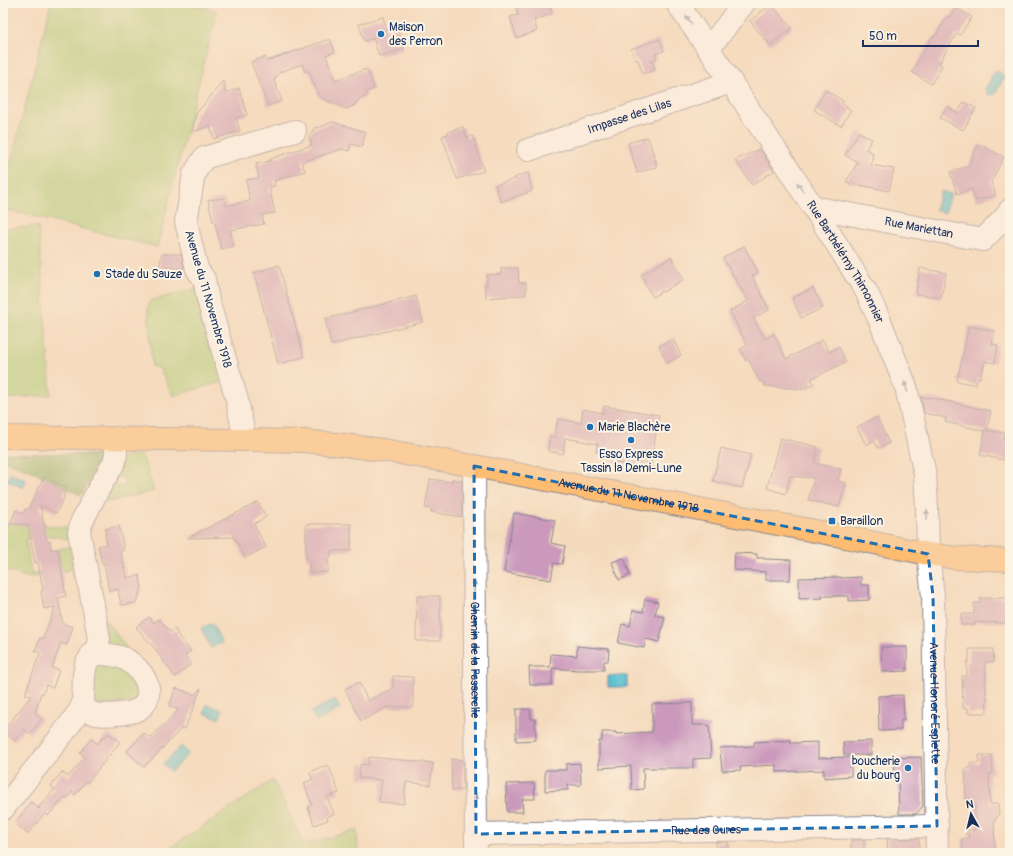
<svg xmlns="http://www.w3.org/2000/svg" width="1013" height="856" font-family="Pangolin,sans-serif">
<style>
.green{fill:#aad17b;stroke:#62806c}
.forest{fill:#87b36b;stroke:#517164}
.water{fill:#55c0d0;stroke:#387897}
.building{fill:#cb99bc}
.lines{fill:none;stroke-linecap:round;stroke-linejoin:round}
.minor-casing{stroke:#88858e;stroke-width:24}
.major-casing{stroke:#88858e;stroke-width:24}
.minor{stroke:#fff;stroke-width:22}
.major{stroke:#febc71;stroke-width:22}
.oneway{fill:#8d97ae}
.marked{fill:none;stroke:#1f6fb2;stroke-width:3;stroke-dasharray:8 5;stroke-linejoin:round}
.poi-dot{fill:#1f6fb2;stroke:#fcf5e5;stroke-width:1.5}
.labels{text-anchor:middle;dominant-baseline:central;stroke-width:4;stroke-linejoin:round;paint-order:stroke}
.poi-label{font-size:12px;fill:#1b2f5e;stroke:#fcf5e5;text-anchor:start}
.street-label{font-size:12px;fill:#1b2f5e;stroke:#fcf5e5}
</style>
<rect width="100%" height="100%" fill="#fcf5e5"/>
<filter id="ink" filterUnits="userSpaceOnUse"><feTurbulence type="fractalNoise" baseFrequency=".025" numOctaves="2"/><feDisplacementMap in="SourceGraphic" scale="8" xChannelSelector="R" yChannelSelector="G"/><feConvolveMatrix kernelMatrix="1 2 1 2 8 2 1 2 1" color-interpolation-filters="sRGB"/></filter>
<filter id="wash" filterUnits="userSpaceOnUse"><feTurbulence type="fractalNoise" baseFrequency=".012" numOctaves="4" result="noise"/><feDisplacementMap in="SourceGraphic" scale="16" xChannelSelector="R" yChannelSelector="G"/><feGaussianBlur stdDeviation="0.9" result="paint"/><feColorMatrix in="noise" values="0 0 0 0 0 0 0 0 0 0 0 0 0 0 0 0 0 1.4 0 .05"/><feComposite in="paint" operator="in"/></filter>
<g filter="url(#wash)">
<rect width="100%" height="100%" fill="#f5dbbe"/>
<path class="green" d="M51,3H185L217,11L157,247L3,209V194Z
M38,226L51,395L3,399V229Z
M197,288L224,381L173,396L159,367H152L148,308L150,301Z
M126,455H142L154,491L98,504L110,482L123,488L127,480L115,475Z
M3,523L66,527L68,539L54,536H46L26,539L31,574L61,568L58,549L70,547L73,569L29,578L3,569Z
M104,619L127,648L122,650H107Z
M106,661L136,675L141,701L94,706L91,691L93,665Z
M273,780L304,845L357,830L358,853H162Z"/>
<path class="forest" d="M3,453L102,455H105L106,457L101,467L98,465L81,495L34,472L3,460Z"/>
<path class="water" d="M994,71L996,72H1000L1002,75L1005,76L995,95L993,94L990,96L987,94V91L985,90Z
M941,191L951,194L945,213L935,210Z
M10,473L26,480L23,488L7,481Z
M212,623L222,643L211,648L201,628Z
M608,676H627V687H608Z
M335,699L340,709L316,722L311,712Z
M207,704L223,710L219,719L204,713Z
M181,746L189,753L171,772L163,764Z"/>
<g id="blocks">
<path class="building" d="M515,3H549L552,14L534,20L537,31L517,38L510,17L518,15Z
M771,4L792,28L770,45L750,21Z
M956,8L972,17L960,35L957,33L939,63L942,66L931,84L912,72L933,36L935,37L948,16L950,17Z
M383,17L387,30L397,27L404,49L379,56L373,38L364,41L359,24Z
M330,39L335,52L326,55L335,80L367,69L374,89L366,92L367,96L358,100L355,105L346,109L319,97L309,71L305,72L302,64L280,72L274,80L282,101L268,106L251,62L265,57L267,61Z
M660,39L664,51L655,54L657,59L652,60L655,70L643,74L638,60H635L631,49Z
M223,81L226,93L239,88L247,115L236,118L240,131L214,139L210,126L192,132L196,114Z
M826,90L843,101L842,103L851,110L841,126L814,110Z
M964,102L976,108L963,130L940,118L947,106L957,113Z
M333,122L366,132L362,147L351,144L349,151L341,149L302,162L305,171L274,181L275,186L269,187L275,213L262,215L264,224L230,230L234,246L221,249L215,222H213L208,200L224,198L226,206L250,201L246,180L259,178L256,164L270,161V159L312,145L309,137L315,127L318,128Z
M463,127L467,138L473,136L484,171L457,179L442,136L448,134V132Z
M859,132L872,139L866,149L873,153L871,165L894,169L889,191L846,182L858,162L845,155Z
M648,137L656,162V167L637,173L628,143Z
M979,144L1004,157L991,182L996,195L976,201L972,189L957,194L950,172L968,166Z
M760,149L774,171L752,185L735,160Z
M528,173L532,191L501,202L495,185L515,179V177Z
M744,246L758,272L752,276L769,310L753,318L765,339L774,334L786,359L823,340L829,352L839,347L846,362L811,379L814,384L804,389L765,386L762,381L760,382L748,359L746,361L740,349L747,346L730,311L748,301L723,258Z
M162,254H181L184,268H159Z
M671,257L684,279L663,292L662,291L653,297L644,282L645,281L641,275Z
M279,265L304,357L278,364L254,273Z
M501,268H518L519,283H526V295L486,298L485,284H487V275L501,274Z
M920,268L946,273L941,298L916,294Z
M813,288L823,308L801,318L792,298Z
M416,296L423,322L331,345L325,319Z
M969,326L995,331L992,344L998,345L995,363L985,361L982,372H981L980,378L978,377L976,385L957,381Z
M673,339L681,355L667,363L659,346Z
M921,397L928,398V397L991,411L987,430L1005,433L1003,439L1010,440V454L1009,461L980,455L985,431L945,422L946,418L924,413Z
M604,406L659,415L650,470L614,462L616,455L596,452L598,444L565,438L563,454L548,451L550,436L556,437H555L558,419L581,423L583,409L603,413Z
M877,417L889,443L878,448L874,440L866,445L857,427Z
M780,438L818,447L814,463L841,469L838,481L846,483L839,507L808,500L814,478L790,476L786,494L767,488Z
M721,448L751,455L742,488L713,481Z
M44,477L67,488L63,495L65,496L56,513L40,505L44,525L47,526L44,527L47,541H50L51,550L58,549L66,596L58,598L63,624L73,627L67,645L61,643L52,668L59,670L53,688L46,685L43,694L41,693L35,713L42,719L30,734L24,729L14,741L3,731L31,696L25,694L40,653L35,651L40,638L43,639L55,607L44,609L41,591L43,590L38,562L35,563L28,525L10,524L16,510L23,514L25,509L28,510Z
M430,479L452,482V479L462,481V517L431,512V509L425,508Z
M258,502L266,517L254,524L266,547L245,558L234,537L188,538Z
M514,513L555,520L551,543L565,546L562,564L554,563L551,580L504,572Z
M306,524H351V551H331V558L328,559V572L310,573L309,559H306Z
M119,526L124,550L120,551L127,578L139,575L142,587L136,603L121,605L118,589L109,591L104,563L102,564L98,546L107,544L105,534H106L105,529Z
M735,553L757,554V558H764V559L791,560L790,580H766V572L734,570Z
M624,558L630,575L619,580L612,562Z
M841,577V578L861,577V585H869V600L849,601V596H822L823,598L799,599V578Z
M417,596H440V641H416Z
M980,598H1010V623L975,622V625H961V614H974V603H980Z
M645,599L658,602L655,615L665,617L659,642L646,639L644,648L618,643L622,624L630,626L633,610L643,612Z
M149,617L154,623L159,619L170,632L175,629L179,637L191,651L185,656L191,664L175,677L149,641H148L136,627Z
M577,646L609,649L608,661H604V670H578L552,668V685H530L529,667H550L551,654L577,656Z
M881,647H907V671L882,672Z
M969,649H993L994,662H985L987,713H968V708H963L962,676H967V662H969Z
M393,676L413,677V707H388L361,721L345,689L359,682L368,701L393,688Z
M176,688L194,695L201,688L185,729L182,728L144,767L127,751L144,733L150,738L179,710L169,706Z
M903,695L904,720H901V730L879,731L878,696Z
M692,703V725H709L711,758L693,759V768H643L644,789L632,790L631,766L599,768V741H602V732H616V734L652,732V704Z
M516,709H530L531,719H535L536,740L516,741Z
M108,733L120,742L88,782L86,781L75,795L72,792L67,798L65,797L48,816L45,813L28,834L15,823L31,802L40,809L38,808L55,789L51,786L62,772L68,777L85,757L80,753L91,739L98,744L104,736L105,737Z
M791,740V743L818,742V758L851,757V776L824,778V770L776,772V765L740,767L741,770L722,771L720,748L754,746V742Z
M871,741V755H844L843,742Z
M979,755H992L993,774H989L990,804H998L999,814L994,822L995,853H966V851L963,852L962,839L969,838L968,830H975V805H971V799H966L965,769H970V763H979Z
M369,757L433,763L430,785L406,782L404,804L379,802L382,780L359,778L360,764L368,765Z
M921,757L923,806L916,814H899L898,776H895L894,758Z
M451,759L463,760V790H452Z
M580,763L581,785H568V790L545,791V770H566V764Z
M324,766H329L339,793L327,797L334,814L327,817L328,820L314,825L308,807L312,805L304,783L312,780L310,772Z
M534,783L535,799H522L523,812H507L506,784Z
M887,839H919V853H888Z
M851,840H864V853H851Z
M716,842H728V853H716Z"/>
</g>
</g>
<g filter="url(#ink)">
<use href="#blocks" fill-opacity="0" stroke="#88858e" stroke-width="1"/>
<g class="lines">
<defs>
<g id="minor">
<path id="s1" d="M677,3L731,82L817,213L866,291L880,321L906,387L925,475L927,508L928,554L933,596L937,853"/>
<path d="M708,48L713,43L744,3"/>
<path id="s2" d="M528,150L731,82"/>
<path id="s3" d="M817,213L823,209L983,240L1007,215L1010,210"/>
<path d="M245,440L237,400L208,300L204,279L197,269L186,222L194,174L204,158L295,131"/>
<path id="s4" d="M474,466L476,853"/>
<path d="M82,707C87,710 91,713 96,714C105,716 131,714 139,709C142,708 143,705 145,703C151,693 148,683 142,674C137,668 131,661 123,658C114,654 102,655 92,653"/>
<path d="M3,809L62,735L78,713L83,704L84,675L86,664L97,647L99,639L96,621L79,532L81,523L99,488L114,463L116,454V438"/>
<path id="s5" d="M476,834L937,826"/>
</g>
<g id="major">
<path id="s6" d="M3,437L245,440L303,441L336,444L383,450L474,466L836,535L928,554L956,558L1010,560"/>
</g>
</defs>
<use href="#minor" class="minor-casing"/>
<use href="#major" class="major-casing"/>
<use href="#minor" class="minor"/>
<use href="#major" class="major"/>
</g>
<defs><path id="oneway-solid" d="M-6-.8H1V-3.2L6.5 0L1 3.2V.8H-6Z"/></defs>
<g class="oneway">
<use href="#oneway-solid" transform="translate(689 20) rotate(-125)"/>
<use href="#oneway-solid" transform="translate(800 187) rotate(-123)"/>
<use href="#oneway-solid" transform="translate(906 387) rotate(-107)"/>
<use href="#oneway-solid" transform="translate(927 515) rotate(-91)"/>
<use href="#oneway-solid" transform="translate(474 586) rotate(-90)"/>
<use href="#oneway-solid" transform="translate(476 800) rotate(-90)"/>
</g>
</g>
<path d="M0 0H1013V856H0ZM474,466L928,554L933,596L937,826L476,834Z" fill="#f5dbbe" fill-opacity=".55" fill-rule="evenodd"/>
<path class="marked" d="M474,466L928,554L933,596L937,826L476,834Z"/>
<g class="poi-dot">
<circle cx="381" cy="34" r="4"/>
<circle cx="97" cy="274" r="4"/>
<circle cx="590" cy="427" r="4"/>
<circle cx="631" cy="440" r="4"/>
<rect x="828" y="517" width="8" height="8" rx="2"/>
<circle cx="908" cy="768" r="4"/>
</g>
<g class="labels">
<g class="poi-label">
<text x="389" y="27">Maison<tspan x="389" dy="14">des Perron</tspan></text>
<text x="105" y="274">Stade du Sauze</text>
<text x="598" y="427">Marie Blachère</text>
<text x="631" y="454" text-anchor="middle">Esso Express<tspan x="631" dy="14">Tassin la Demi-Lune</tspan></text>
<text x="840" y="521">Baraillon</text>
<text x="900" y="761" text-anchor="end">boucherie<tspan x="900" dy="14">du bourg</tspan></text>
</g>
<g class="street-label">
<text stroke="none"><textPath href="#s2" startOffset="107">Impasse des Lilas</textPath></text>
<text stroke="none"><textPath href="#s3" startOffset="105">Rue Mariettan</textPath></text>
<text stroke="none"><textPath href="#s1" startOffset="309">Rue Barthélémy Thimonnier</textPath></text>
<text transform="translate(208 299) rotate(74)">Avenue du 11 Novembre 1918</text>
<text stroke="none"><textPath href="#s6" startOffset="630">Avenue du 11 Novembre 1918</textPath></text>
<text stroke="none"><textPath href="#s4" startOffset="194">Chemin de la Passerelle</textPath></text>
<text stroke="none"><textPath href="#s1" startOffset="767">Avenue Honoré Esplette</textPath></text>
<text stroke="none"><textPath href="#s5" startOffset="230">Rue des Cures</textPath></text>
</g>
</g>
<rect width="1013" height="856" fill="none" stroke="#fcf5e5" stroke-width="16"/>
<g transform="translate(971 814) rotate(352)" stroke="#fcf5e5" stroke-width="3" paint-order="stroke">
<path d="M0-3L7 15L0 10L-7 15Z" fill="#1b2f5e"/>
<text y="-6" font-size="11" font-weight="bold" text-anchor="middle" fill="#1b2f5e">N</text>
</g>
<path d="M863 40v6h115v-6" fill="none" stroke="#1b2f5e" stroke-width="2"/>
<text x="869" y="40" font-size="12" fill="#1b2f5e" stroke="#fcf5e5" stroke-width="3" paint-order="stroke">50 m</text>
</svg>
